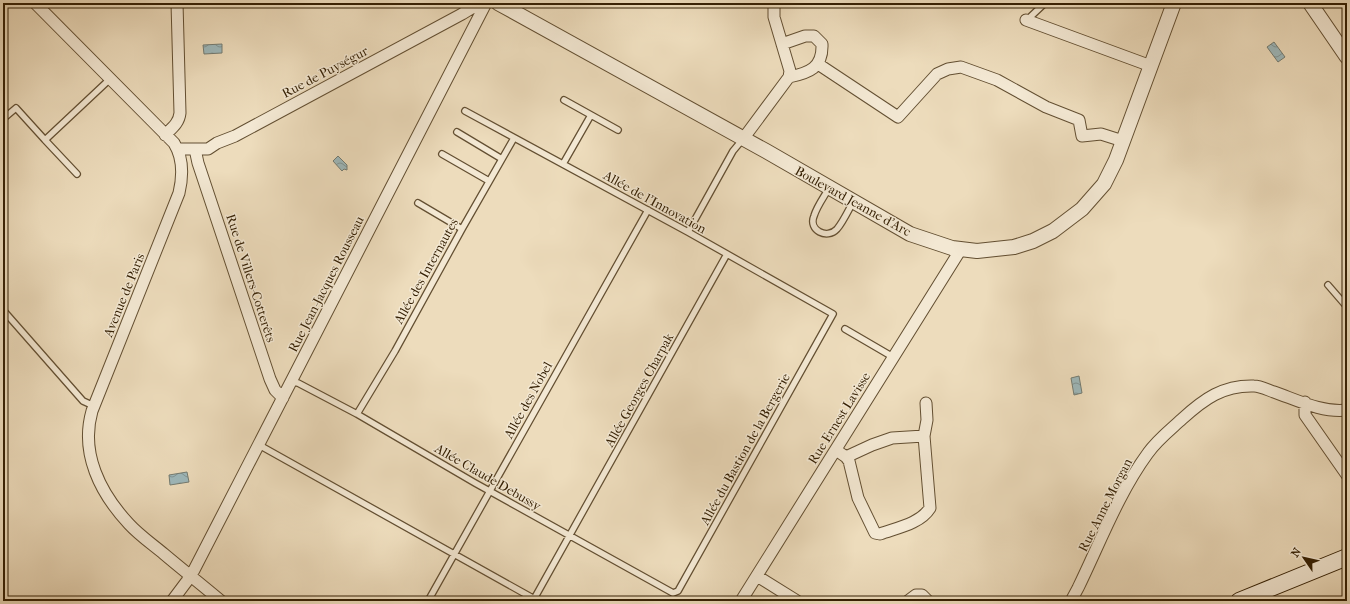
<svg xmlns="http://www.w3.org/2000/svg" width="1350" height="604" font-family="'IM FELL French Canon',serif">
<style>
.water{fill:url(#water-waves);stroke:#747c72}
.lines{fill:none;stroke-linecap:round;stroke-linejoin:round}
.service-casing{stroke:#634f32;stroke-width:8}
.minor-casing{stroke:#634f32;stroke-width:13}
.tertiary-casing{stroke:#634f32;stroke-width:16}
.secondary-casing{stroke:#352004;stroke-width:18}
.service{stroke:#f3e8d3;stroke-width:5.5}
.minor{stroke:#f3e8d3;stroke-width:11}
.tertiary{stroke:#f3e8d3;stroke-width:14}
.secondary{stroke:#f3e8d3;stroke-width:16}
.labels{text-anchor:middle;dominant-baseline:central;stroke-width:3;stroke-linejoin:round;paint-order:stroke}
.street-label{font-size:13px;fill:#352004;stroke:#f3e8d3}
</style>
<defs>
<pattern id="water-waves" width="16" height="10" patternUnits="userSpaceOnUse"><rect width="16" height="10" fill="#9eb9bc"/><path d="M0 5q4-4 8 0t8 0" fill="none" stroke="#829697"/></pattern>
</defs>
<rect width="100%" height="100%" fill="#eddcbc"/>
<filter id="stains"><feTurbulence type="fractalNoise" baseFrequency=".005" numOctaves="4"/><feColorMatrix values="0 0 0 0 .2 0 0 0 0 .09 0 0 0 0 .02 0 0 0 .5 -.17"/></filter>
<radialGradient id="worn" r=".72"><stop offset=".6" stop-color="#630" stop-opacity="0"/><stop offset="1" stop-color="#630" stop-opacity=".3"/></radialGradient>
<path class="water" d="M1274,42L1285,57L1278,62L1267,47Z
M222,44V53L204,54L203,45Z
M338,156L347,165V170L344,169L342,171L333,161Z
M1079,376L1082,393L1074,395L1071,378Z
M187,472L189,482L170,485L169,475Z"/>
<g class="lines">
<defs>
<path id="service" d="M1027,20L1045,3
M591,115L618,130
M3,119L16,108L45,140L110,79
M457,132L502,159
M45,140L77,174
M442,154L489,181
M563,164L591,115L564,100
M829,188C824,197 817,206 814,216C808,230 827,240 837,229C843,222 848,211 853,202
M418,203L462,229
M688,232L733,151L743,139
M1328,285L1347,307
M3,310L83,401L94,406
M845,329L893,357
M292,382L298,383L357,414L475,483L673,593L678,591L833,314L688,232L465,111
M357,414L395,351L462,229L514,138
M259,445L538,601
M534,599L727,254
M428,601L648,210"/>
<path id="minor" d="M35,3L174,143C184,159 183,176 179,193L92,411C80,453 100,493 129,524C139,535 152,544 164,554C183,570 202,585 221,601
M1026,20L1151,66
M782,44L805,36H814L822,44C823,68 809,73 789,77
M818,64L898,117L937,74L948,69L961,67L997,80L1046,107L1079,120L1082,136L1101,134L1123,141
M165,135C172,128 179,123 180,113L177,3
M743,139L789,77L790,71L774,17V3
M177,149H208L217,143L235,136L462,14L480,3
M195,149L198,163L270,379L275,390L283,398
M1305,402V415L1347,475
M836,450L846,457L849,461L858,498L875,533L880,534C896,528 920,524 930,508L924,436L927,420L926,403
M846,457L872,445L892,438L924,436
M757,576L797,601
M172,601L187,581L194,570L486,3
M741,601L961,249
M908,601L916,595H922L928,601
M1071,601L1078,588C1100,543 1118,494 1148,453C1157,440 1170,430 1182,419C1204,399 1223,385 1254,386C1260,386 1268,390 1274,392C1297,400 1322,413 1347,410"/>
<path id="tertiary" d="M498,3L766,151L910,234L952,248L977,251L1014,247L1033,241L1053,231L1082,209L1104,184L1116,160L1174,3
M1310,3L1347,57"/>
<path id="secondary" d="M1239,601L1347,557"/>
</defs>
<use href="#service" class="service-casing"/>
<use href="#minor" class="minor-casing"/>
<use href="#tertiary" class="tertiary-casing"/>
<use href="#secondary" class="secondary-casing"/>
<use href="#service" class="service"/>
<use href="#minor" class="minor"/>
<use href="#tertiary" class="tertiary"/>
<use href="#secondary" class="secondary"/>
</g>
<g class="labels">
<g class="street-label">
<text transform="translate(325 72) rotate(-28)">Rue de Puységur</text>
<text transform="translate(853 201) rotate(29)">Boulevard Jeanne d'Arc</text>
<text transform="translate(655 202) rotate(29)">Allée de l'Innovation</text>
<text transform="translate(426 271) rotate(-61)">Allée des Internautes</text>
<text transform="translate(251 278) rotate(72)">Rue de Villers-Cotterêts</text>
<text transform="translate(326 284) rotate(-63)">Rue Jean-Jacques Rousseau</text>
<text transform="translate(124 295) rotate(-68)">Avenue de Paris</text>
<text transform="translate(639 390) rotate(-61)">Allée Georges Charpak</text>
<text transform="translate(528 400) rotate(-61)">Allée des Nobel</text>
<text transform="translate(839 418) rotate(-58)">Rue Ernest Lavisse</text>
<text transform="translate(745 449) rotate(-61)">Allée du Bastion de la Bergerie</text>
<text transform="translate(488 477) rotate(30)">Allée Claude Debussy</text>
<text transform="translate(1105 505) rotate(-63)">Rue Anne Morgan</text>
</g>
</g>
<rect width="1350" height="604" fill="none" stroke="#eddcbc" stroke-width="16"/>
<rect x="4" y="4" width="1342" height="596" fill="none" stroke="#352004" stroke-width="2"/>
<rect x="8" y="8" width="1334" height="588" fill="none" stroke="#352004"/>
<g transform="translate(1304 558) rotate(304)" stroke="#f3e8d3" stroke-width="3" paint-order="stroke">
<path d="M0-3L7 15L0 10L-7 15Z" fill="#352004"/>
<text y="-6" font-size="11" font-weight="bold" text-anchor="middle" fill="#352004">N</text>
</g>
<rect width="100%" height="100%" filter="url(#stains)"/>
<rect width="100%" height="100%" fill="url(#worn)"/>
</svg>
